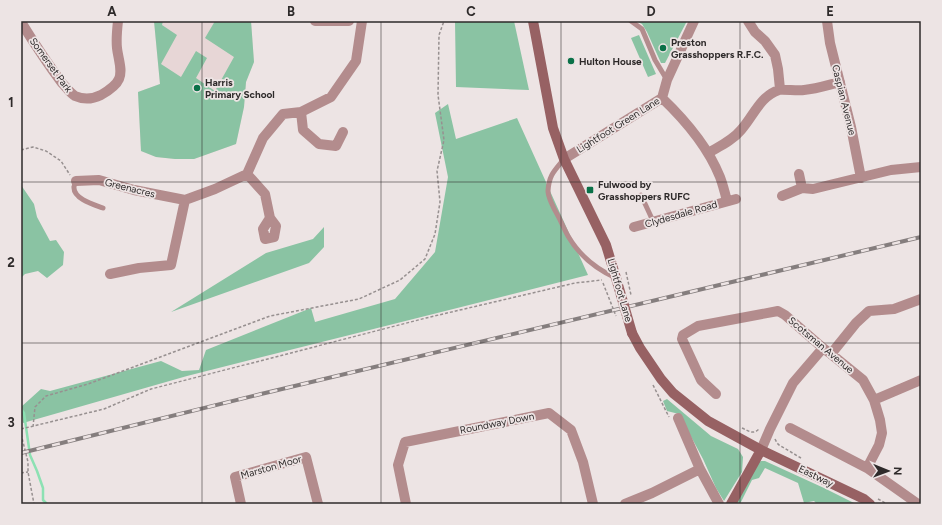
<svg xmlns="http://www.w3.org/2000/svg" width="942" height="525" font-family="Figtree,sans-serif">
<style>
.built{fill:#e7d6d6}
.green{fill:#8ac3a3}
.lines{fill:none;stroke-linecap:round;stroke-linejoin:round}
.stream{stroke:#8de1b3;stroke-width:2.5}
.path{stroke:#979090;stroke-width:1.5;stroke-dasharray:3 2;stroke-linecap:butt}
.lane{stroke:#b38c8d;stroke-width:5}
.street{stroke:#b38c8d;stroke-width:10}
.secondary{stroke:#976163;stroke-width:10}
.rail-casing{stroke:#857e7e;stroke-width:4}
.rail{stroke:#ede4e4;stroke-width:2.5;stroke-dasharray:8;stroke-linecap:butt}
.path-bridge{stroke:#979090;stroke-width:1.5;stroke-dasharray:3 2;stroke-linecap:butt}
.secondary-bridge{stroke:#976163;stroke-width:10}
.grid{fill:none;stroke:#2e2a2a;stroke-width:1;stroke-opacity:0.55}
.poi-dot{fill:#0a7148;stroke:#ede4e4;stroke-width:1.5}
.labels{text-anchor:middle;dominant-baseline:central;stroke-width:3.5;stroke-linejoin:round;paint-order:stroke}
.poi-label{font-size:10px;font-weight:bold;fill:#2e2a2a;stroke:#ede4e4;text-anchor:start}
.street-label{font-size:10px;fill:#2e2a2a;stroke:#ede4e4}
.neatline{fill:none;stroke:#2e2a2a;stroke-width:1.5}
.grid-label{font-size:13px;text-anchor:middle;font-weight:bold;fill:#2e2a2a}
</style>
<rect width="100%" height="100%" fill="#ede4e4"/>
<path class="built" d="M154,21H251L254,62L246,82L244,107L236,144L194,159H175L156,157L141,151L138,92L160,84Z"/>
<path class="green" d="M154,21H163L162,25L177,35L161,64L181,77L196,51L207,58L196,78L215,91L234,57L205,38L215,21H251L254,62L246,82L244,107L236,144L194,159H175L156,157L141,151L138,92L160,84Z
M455,21H514L529,90L456,87Z
M636,21H687L665,63H661L647,32L642,24Z
M639,35L656,74L648,77L631,38Z
M448,104L456,139L517,118L588,275L187,376L23,423L21,407L41,389L50,391L161,361L182,371L199,370L206,350L311,308L315,322L395,299L435,252L448,177L435,113Z
M21,185L34,204L37,217L50,241L56,240L64,252L63,265L47,278L38,271L25,274L21,278Z
M324,227V247L309,263L171,312L266,253L313,239Z
M667,399L711,436L738,449L743,457L742,472L724,501L716,488L703,459L679,414L667,411L663,401Z
M761,461H765L824,488L856,504H817L814,501L804,503L798,483L765,468L759,478L752,480L740,504H736L756,464Z"/>
<g class="lines">
<path class="stream" d="M21,409L24,413L30,455L37,471L43,488V500L47,504"/>
<path class="path" d="M21,150L33,147L46,151L61,161L70,175
M653,385L669,417
M33,427L35,407L46,396L88,384L270,316L359,299L400,280L425,259L435,234L440,202L437,171L444,140L438,95L439,35L444,21
M742,428C749,431 753,435 759,429
M21,429L104,409L151,389L279,356L426,318L575,283L602,280
M21,434L28,462V472L34,504
M775,439L777,443L779,445L801,458
M21,473L28,472
M878,499L887,504"/>
<path class="lane" d="M631,21L642,29L655,60L667,80
M564,159C554,171 549,175 548,191C548,197 554,209 557,214C561,221 564,229 568,236C579,255 596,269 616,278
M76,181C75,183 74,185 74,187C73,199 95,205 103,208
M641,195L653,221"/>
<path class="street" d="M315,21H349
M748,21L755,32L765,41L775,55L778,69L780,89
M827,21L830,43L851,127L861,178
M21,22C34,43 47,63 62,83C66,87 70,93 75,96C84,100 93,99 101,95C108,91 116,86 119,79C123,70 118,58 117,48C116,39 117,30 118,21
M662,98C685,120 708,147 720,177C723,185 725,193 727,201
M301,112L303,130L319,144L336,146L343,132
M708,153C720,146 732,141 741,130C753,117 760,96 779,90C783,89 798,91 804,90C816,89 828,85 840,82
M564,159L662,98L667,80L694,21
M247,174L265,194L270,218L276,226L274,237L265,239L263,229L270,218
M799,174L802,188
M76,181L99,180L134,190L185,200L215,189L247,174L263,138L283,114L301,112L331,97L356,61L362,21
M782,196L802,188L813,189L891,170L921,167
M634,227L736,199
M110,274L139,268L171,265L185,200
M831,354L856,323L869,311L894,309L921,299
M716,394L701,380L682,339L683,335L698,326L778,311L785,315L823,348L831,354L863,380L874,400L880,420L882,433L879,445L867,468L790,428
M874,400L921,380
M678,418L700,469L719,504
M761,450L770,429L793,383L823,348
M867,468L918,504
M241,504L235,477L306,457L318,504
M406,504L398,465L405,442L549,413L571,430L583,462L593,504
M625,504L652,493L700,469"/>
<path class="secondary" d="M533,21L553,128L564,159L606,245L616,278
M632,333L640,348L661,379L673,393L708,421L761,450L864,499L870,504
M731,504L761,450"/>
<defs>
<path id="rail" d="M21,453L261,394L921,237"/>
</defs>
<use href="#rail" class="rail-casing"/>
<use href="#rail" class="rail"/>
<path class="path-bridge" d="M626,272L631,295
M603,283L616,316"/>
<path class="secondary-bridge" d="M616,278L632,333"/>
</g>
<path class="grid" d="M202,21V504M381,21V504M561,21V504M740,21V504M21,182H921M21,343H921"/>
<g class="poi-dot">
<circle cx="663" cy="48" r="4"/>
<circle cx="571" cy="61" r="4"/>
<circle cx="197" cy="88" r="4"/>
<rect x="586" y="186" width="8" height="8" rx="2"/>
</g>
<g class="labels">
<g class="poi-label">
<text x="671" y="42">Preston<tspan x="671" dy="12">Grasshoppers R.F.C.</tspan></text>
<text x="579" y="61">Hulton House</text>
<text x="205" y="82">Harris<tspan x="205" dy="12">Primary School</tspan></text>
<text x="598" y="184">Fulwood by<tspan x="598" dy="12">Grasshoppers RUFC</tspan></text>
</g>
<g class="street-label">
<text transform="translate(51 65) rotate(54)">Somerset Park</text>
<text transform="translate(844 100) rotate(76)">Caspian Avenue</text>
<text transform="translate(618 125) rotate(-32)">Lightfoot Green Lane</text>
<text transform="translate(130 188) rotate(14)">Greenacres</text>
<text transform="translate(681 214) rotate(-16)">Clydesdale Road</text>
<text transform="translate(620 290) rotate(74)">Lightfoot Lane</text>
<text transform="translate(821 345) rotate(40)">Scotsman Avenue</text>
<text transform="translate(497 423) rotate(-11)">Roundway Down</text>
<text transform="translate(271 467) rotate(-16)">Marston Moor</text>
<text transform="translate(816 476) rotate(26)">Eastway</text>
</g>
</g>
<rect width="942" height="525" fill="none" stroke="#ede4e4" stroke-width="44"/>
<g transform="translate(888 471) rotate(91)" stroke="#ede4e4" stroke-width="3" paint-order="stroke">
<path d="M0-3L7 15L0 10L-7 15Z" fill="#2e2a2a"/>
<text y="-6" font-size="11" font-weight="bold" text-anchor="middle" fill="#2e2a2a">N</text>
</g>
<rect x="22" y="22" width="898" height="481" class="neatline"/>
<g class="grid-label">
<text x="112" y="16">A</text>
<text x="291" y="16">B</text>
<text x="471" y="16">C</text>
<text x="651" y="16">D</text>
<text x="830" y="16">E</text>
<text x="11" y="107">1</text>
<text x="11" y="267">2</text>
<text x="11" y="427">3</text>
</g>
</svg>
